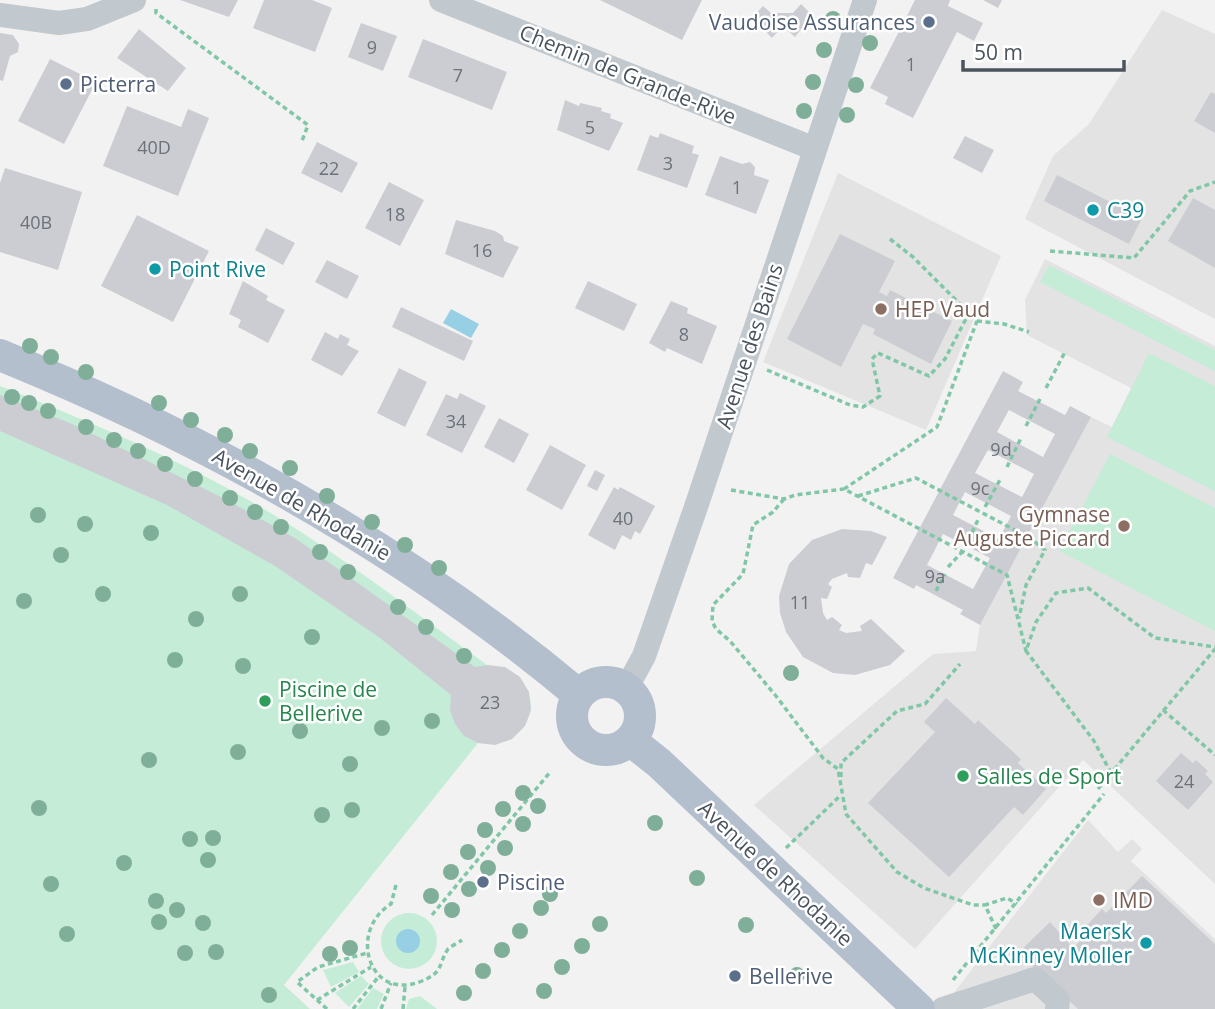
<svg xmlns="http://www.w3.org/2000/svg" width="1215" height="1009" font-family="'Open Sans',sans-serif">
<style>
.education{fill:#e4e3e3}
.green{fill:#c5ecd6}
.water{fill:#97d0e4}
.building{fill:#cccdd3;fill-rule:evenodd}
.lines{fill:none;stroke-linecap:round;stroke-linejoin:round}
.path{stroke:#80c7a7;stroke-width:3.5;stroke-dasharray:5 3.5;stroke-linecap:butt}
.minor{stroke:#c1c8ce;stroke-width:24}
.major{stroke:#b4bfcd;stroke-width:32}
.tree{fill:#80af99}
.service-dot{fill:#5c6f8a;stroke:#fff;stroke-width:2.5}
.culture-dot{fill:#0f9aa8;stroke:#fff;stroke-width:2.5}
.education-dot{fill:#8d6e63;stroke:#fff;stroke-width:2.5}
.leisure-dot{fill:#2e9e5b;stroke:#fff;stroke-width:2.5}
.labels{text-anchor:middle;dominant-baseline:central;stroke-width:5;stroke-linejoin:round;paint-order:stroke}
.number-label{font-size:18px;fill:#6b727a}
.service-label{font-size:21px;fill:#4e5e75;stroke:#fff;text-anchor:start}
.street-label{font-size:21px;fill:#4b545d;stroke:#fff}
.culture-label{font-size:21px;fill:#0d838f;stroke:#fff;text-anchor:start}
.education-label{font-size:21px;fill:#785e54;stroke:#fff;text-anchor:start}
.leisure-label{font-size:21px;fill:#27864d;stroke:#fff;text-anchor:start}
</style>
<rect width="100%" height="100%" fill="#f3f2f2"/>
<path class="education" d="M1162,10L1215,34V319L1025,219L1053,156L1089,124Z
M838,173L1001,256L926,430L763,362Z
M1045,259L1215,346V884L1083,760L915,949L754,805L933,654L976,651L980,625L1091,417L1112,427L1131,388L1027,335L1025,300Z
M1088,820L1118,852L1132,839L1142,849L1131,861L1215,939V1009H968L952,995Z"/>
<path class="green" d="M1049,265L1215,350V371L1040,282Z
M1149,353L1215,386V491L1107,437Z
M0,386C103,427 208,471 301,532C364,573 425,620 487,665C551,674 542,749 478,743L284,985L310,1009H0Z
M1110,454L1215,508V631L1059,551Z
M381 941a28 28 0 1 1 56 0a28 28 0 1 1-56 0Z
M353,962L359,972L331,987L323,970Z
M361,976L369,984L349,1007L335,993Z
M373,988L384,994L377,1009H357Z
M420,996L437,1009H406L409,999Z"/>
<path class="water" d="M451,309L479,324L471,338L443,323Z
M396 941a12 12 0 1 1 24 0a12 12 0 1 1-24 0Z"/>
<path class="building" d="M180,0H238L229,17Z
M264,0H312L332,8L315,52L253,28Z
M600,0H702L682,40Z
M915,0H950L948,6L983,23L974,41L957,32L913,118L885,104L888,97L870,88Z
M983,0H1002L998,8Z
M801,4L812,15L795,37L787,30H779L772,38L752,18L763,6L771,13H793Z
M361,23L397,36L383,71L348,57Z
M139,29L186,68L168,91L117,58Z
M0,33L13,35L19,44L18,52L10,56L3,81L0,80Z
M423,39L507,72L492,110L408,77Z
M50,59L96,82L64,144L18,121Z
M1211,92L1215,94V133L1194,121Z
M565,100L579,106L580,103L602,108L601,111L611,114L610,118L623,123L609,151L557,130Z
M127,106L181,127L188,109L209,118L178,196L103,166Z
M660,133L694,146L692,153L699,155L687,188L637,170L650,135L658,138Z
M965,136L994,150L982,173L953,158Z
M317,142L358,163L342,193L301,173Z
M720,156L742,164L750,162L755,167L754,175L769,180L756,214L705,195Z
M5,168L82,192L58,270L0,252V183Z
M1057,175L1142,218L1129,244L1044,201Z
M389,182L424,200L400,246L365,228Z
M1193,198L1215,210V268L1168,241Z
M137,215L209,251L173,322L101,286Z
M456,220L495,231L503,236L504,241L519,247L503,278L445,254Z
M266,228L295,243L283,265L255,250Z
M840,234L895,261L879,292L887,296L890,290L952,321L931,364L873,334L875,329L863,324L841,367L787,339Z
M327,260L359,276L347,299L315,282Z
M243,281L268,296L266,300L285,310L268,343L238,327L241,320L229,314Z
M588,281L637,304L624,331L575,308Z
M671,301L688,308L687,313L717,326L702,364L667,348L665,352L649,343Z
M401,307L473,341L464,361L392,327Z
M325,332L338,339L340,334L350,339L347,345L359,351L342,376L311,360Z
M399,368L427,382L405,427L377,413Z
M1003,371L1023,382L1018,391L1065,415L1070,406L1091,417L980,625L960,614L963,610L916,585L914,589L893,578ZM1009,410L1055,434L1043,457L997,432ZM988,450L1034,474L1022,497L975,473ZM965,492L1011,516L999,539L953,515ZM943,534L990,558L973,589L927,565Z
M460,393L486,406L462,453L426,435L446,394L457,399Z
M0,395L72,424L225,499L295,538L475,667L487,665L505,667L520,677L529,692L531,710L525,726L512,739L495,745L478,743L464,736L455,724L450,710L451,695L380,638L275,566L167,505L0,431Z
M499,418L529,434L514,463L484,447Z
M550,445L586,465L562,510L526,490Z
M595,470L605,475L597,491L587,486Z
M614,487L618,490L620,487L655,506L640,534L635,531L631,540L622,535L615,550L588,535Z
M842,529L871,531L887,537L872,565L866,563L860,578L848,577L847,573L832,579L828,584L832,587L827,599L821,598L823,613L827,620L832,617L842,625L839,630L846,633L862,631L860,626L871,619L905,651L890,665L855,675L833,673L803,657L786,632L780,613L779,596L789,564L812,540Z
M946,698L975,724L978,720L1021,759L1018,763L1046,789L1023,815L1014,807L949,877L868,803L935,732L924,722Z
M1181,753L1193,763L1196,760L1208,771L1205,774L1213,782L1188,810L1156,781Z
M1142,876L1215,944V1009H1078L1018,953L1050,922L1073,948L1080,941L1076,937L1102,909L1106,913Z"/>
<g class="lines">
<path class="path" d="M156,9V13L308,125L302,141
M890,239L913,257L977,321L937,427L844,489L1007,575L1026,651
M1050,251L1134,258L1190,191L1215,182
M977,321L1004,324L1029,332
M767,370L850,405L863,407L880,396L872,359L878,353L929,376L945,359L969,313
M1046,388L1065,352
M1026,426L1040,399
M1007,467L1021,438
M731,490L784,499L795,495L844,489
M858,496L916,478L1030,538L1045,550L1026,585L1019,618
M784,499L773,512L753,525L743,574L713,605L712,621L716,629L730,641L776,696L823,758L838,769L846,814L897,872L924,888L973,905H985
M985,507L1001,478
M948,567L963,551L978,520
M936,591L945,574
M1163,710L1215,755
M1111,773L1094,741L1026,651L1036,622L1056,593L1088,588L1155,638L1215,647
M841,777V763L897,711L925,704L960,664
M1098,789L1215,649
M786,848L841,795
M396,885L391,904C347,931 369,1003 422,981C444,972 438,964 448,949C451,946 458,943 462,940
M432,915L551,771
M996,929L985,905L1007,898L1017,904
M953,980L1104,794
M317,1000L371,967
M327,1009L297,982L318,967L367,953
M353,1009L379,976
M381,1009L391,983
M403,1009L405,987"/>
<path class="minor" d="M441,0L815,149
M0,15L59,23L87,19L134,0
M626,689L644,656L697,504L865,0
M943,1009L1035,979L1058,1000L1057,1009"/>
<path class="major" d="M0,355C209,440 406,550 579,695
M572 716a34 34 0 1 1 68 0a34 34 0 1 1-68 0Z
M630,740L659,763L919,1009"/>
</g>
<g class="tree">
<circle cx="833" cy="19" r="8"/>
<circle cx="870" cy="43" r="8"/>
<circle cx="824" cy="50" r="8"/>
<circle cx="813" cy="82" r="8"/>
<circle cx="856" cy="85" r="8"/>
<circle cx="804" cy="111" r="8"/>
<circle cx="847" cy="115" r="8"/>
<circle cx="30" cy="346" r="8"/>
<circle cx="51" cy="357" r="8"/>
<circle cx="86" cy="372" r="8"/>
<circle cx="12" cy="397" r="8"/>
<circle cx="29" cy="403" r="8"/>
<circle cx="159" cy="403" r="8"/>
<circle cx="48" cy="411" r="8"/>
<circle cx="191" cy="420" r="8"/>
<circle cx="86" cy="427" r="8"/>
<circle cx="225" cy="435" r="8"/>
<circle cx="114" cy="440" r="8"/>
<circle cx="138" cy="451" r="8"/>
<circle cx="250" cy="451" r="8"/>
<circle cx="165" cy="464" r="8"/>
<circle cx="290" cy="468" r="8"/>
<circle cx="195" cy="479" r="8"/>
<circle cx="327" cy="496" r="8"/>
<circle cx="230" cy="498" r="8"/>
<circle cx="255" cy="512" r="8"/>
<circle cx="38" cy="515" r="8"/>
<circle cx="372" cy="522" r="8"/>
<circle cx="85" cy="524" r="8"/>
<circle cx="281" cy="527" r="8"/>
<circle cx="151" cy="533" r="8"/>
<circle cx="405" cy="545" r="8"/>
<circle cx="320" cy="552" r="8"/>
<circle cx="61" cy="555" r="8"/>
<circle cx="439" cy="568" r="8"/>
<circle cx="348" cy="572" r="8"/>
<circle cx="103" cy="594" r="8"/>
<circle cx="240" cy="594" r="8"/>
<circle cx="24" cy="601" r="8"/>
<circle cx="398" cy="607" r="8"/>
<circle cx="196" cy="619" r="8"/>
<circle cx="426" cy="627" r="8"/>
<circle cx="312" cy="637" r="8"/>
<circle cx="464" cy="656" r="8"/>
<circle cx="175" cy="660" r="8"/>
<circle cx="243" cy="666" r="8"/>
<circle cx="791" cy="673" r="8"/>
<circle cx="432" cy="721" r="8"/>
<circle cx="382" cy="728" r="8"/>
<circle cx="300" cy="731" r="8"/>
<circle cx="238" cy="752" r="8"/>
<circle cx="149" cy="760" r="8"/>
<circle cx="350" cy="764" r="8"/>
<circle cx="523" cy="793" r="8"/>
<circle cx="538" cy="806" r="8"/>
<circle cx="39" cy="808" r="8"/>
<circle cx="503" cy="809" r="8"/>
<circle cx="352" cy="810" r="8"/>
<circle cx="322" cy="815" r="8"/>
<circle cx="655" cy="823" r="8"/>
<circle cx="523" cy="824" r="8"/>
<circle cx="485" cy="830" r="8"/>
<circle cx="213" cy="838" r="8"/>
<circle cx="190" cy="839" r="8"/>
<circle cx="505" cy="848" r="8"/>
<circle cx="468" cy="852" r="8"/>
<circle cx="208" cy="860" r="8"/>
<circle cx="124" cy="863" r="8"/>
<circle cx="488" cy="868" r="8"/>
<circle cx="451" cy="872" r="8"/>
<circle cx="697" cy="878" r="8"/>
<circle cx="51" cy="884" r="8"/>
<circle cx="469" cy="889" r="8"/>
<circle cx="550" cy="894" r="8"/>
<circle cx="431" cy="896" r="8"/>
<circle cx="156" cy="901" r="8"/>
<circle cx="541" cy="908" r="8"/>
<circle cx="177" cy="910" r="8"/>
<circle cx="452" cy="910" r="8"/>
<circle cx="159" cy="922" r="8"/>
<circle cx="203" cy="923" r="8"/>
<circle cx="600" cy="924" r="8"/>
<circle cx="746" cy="925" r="8"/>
<circle cx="520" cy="931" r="8"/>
<circle cx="67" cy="934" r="8"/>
<circle cx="582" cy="946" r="8"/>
<circle cx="350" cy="948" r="8"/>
<circle cx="502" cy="950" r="8"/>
<circle cx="216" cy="952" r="8"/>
<circle cx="185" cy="953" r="8"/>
<circle cx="330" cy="954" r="8"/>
<circle cx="562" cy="967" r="8"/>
<circle cx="483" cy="971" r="8"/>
<circle cx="797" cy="975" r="8"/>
<circle cx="544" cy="991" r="8"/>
<circle cx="464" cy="993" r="8"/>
<circle cx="269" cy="995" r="8"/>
</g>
<g class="service-dot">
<circle cx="929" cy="22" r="7"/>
<circle cx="66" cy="84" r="7"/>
<circle cx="483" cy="882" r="7"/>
<circle cx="735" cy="976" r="7"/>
</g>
<g class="culture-dot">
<circle cx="1093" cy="210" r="7"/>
<circle cx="155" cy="269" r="7"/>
<circle cx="1146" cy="943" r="7"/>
</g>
<g class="education-dot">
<circle cx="881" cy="309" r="7"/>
<circle cx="1124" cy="526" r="7"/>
<circle cx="1099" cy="900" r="7"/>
</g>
<g class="leisure-dot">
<circle cx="265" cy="701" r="7"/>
<circle cx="963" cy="776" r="7"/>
</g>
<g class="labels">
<g class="number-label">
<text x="372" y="47">9</text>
<text x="911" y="64">1</text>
<text x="458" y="75">7</text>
<text x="590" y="127">5</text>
<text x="154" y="147">40D</text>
<text x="668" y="163">3</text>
<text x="329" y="168">22</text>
<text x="737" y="187">1</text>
<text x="395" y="214">18</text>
<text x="36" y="222">40B</text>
<text x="482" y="250">16</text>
<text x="684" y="334">8</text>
<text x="456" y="421">34</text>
<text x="1001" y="449">9d</text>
<text x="980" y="488">9c</text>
<text x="623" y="518">40</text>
<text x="935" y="576">9a</text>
<text x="800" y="602">11</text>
<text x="490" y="702">23</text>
<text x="1184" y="781">24</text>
</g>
<g class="service-label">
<text x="915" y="22" text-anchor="end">Vaudoise Assurances</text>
<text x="80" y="84">Picterra</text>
<text x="497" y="882">Piscine</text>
<text x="749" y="976">Bellerive</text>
</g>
<g class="street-label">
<text transform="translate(628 74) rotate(22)">Chemin de Grande-Rive</text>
<text transform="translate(749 346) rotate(-72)">Avenue des Bains</text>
<text transform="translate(302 504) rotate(30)">Avenue de Rhodanie</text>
<text transform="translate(776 873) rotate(43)">Avenue de Rhodanie</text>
</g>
<g class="culture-label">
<text x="1107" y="210">C39</text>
<text x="169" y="269">Point Rive</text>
<text x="1132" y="931" text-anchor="end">Maersk<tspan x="1132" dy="24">McKinney Moller</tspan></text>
</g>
<g class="education-label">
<text x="895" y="309">HEP Vaud</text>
<text x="1110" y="514" text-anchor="end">Gymnase<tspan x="1110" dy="24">Auguste Piccard</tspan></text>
<text x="1113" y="900">IMD</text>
</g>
<g class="leisure-label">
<text x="279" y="689">Piscine de<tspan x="279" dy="24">Bellerive</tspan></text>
<text x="977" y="776">Salles de Sport</text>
</g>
</g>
<path d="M963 60v10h161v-10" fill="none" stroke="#4b545d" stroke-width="3.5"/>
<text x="974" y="60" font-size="21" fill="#4b545d" stroke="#ffffff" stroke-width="5" paint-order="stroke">50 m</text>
</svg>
